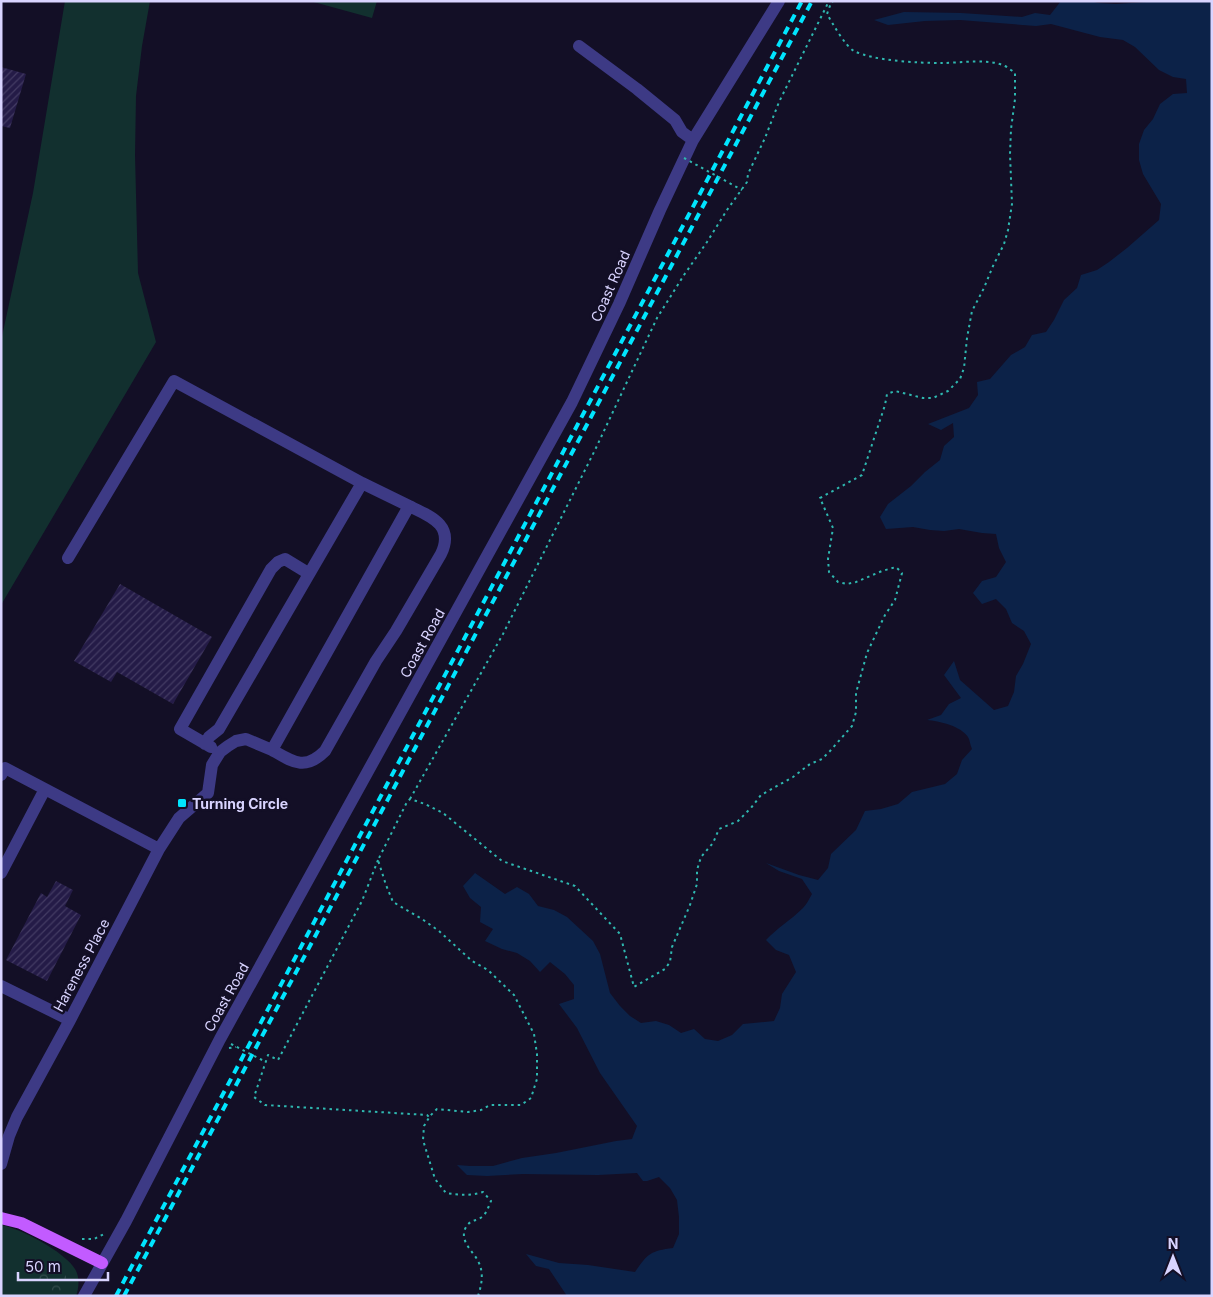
<svg xmlns="http://www.w3.org/2000/svg" width="1213" height="1297" font-family="Inter,sans-serif">
<style>
.grass{fill:#12302f}
.forest{fill:url(#forest-crowns)}
.water{fill:#0c2248}
.building{fill:url(#building-hatch)}
.lines{fill:none;stroke-linecap:round;stroke-linejoin:round}
.path{stroke:#2fb8b0;stroke-width:2;stroke-dasharray:2.5 4;stroke-linecap:butt}
.minor{stroke:#3d3a85;stroke-width:12}
.major{stroke:#c25bff;stroke-width:12}
.rail{stroke:#00e5ff;stroke-width:4;stroke-dasharray:8 6;stroke-linecap:butt}
.path-bridge{stroke:#2fb8b0;stroke-width:2;stroke-dasharray:2.5 4;stroke-linecap:butt}
.poi-dot{fill:#00e5ff;stroke:#130f26;stroke-width:2}
.labels{text-anchor:middle;dominant-baseline:central;stroke-width:5;stroke-linejoin:round;paint-order:stroke}
.street-label{font-size:14px;fill:#d9d4ff;stroke:#130f26}
.poi-label{font-size:14px;font-weight:bold;fill:#d9d4ff;stroke:#130f26;text-anchor:start}
</style>
<defs>
<pattern id="forest-crowns" width="20" height="18" patternUnits="userSpaceOnUse" patternTransform="scale(1.25)"><rect width="20" height="18" fill="#12302f"/><path d="M2 6a3 3 0 1 1 6 0M12 15a3 3 0 1 1 6 0" fill="none" stroke="#344d4e"/></pattern>
<pattern id="building-hatch" width="6" height="6" patternUnits="userSpaceOnUse" patternTransform="scale(1.25)"><rect width="6" height="6" fill="#241b47"/><path d="M-1 1l2-2M0 6l6-6M5 7l2-2" fill="none" stroke="#433b63"/></pattern>
</defs>
<rect width="100%" height="100%" fill="#130f26"/>
<path class="grass" d="M65,1H150L142,46L136,96L135,155L138,273L156,342L1,605V341L33,193Z
M310,1H377L372,18Z
M1,1225C20,1228 65,1252 75,1269C80,1277 79,1288 76,1296H1Z"/>
<path class="forest" d="M43,1260C52,1263 58,1271 66,1275V1287L64,1296H37L36,1271L40,1266Z"/>
<path class="water" d="M1061,1H1091L1098,3L1116,4L1161,1H1212V1296H567L549,1269L536,1266L526,1254L559,1263L588,1265L635,1272C648,1253 651,1251 673,1248L679,1234V1217L677,1200L670,1188L659,1177L647,1181H643L637,1173L598,1175L523,1174L487,1176L467,1175L457,1165L470,1166H493L522,1158L556,1153L616,1141L632,1139L637,1126L600,1073L577,1028L559,1004L574,999V985L565,974L550,962L540,972L530,961L517,953L502,949L485,941L493,929L480,922L481,907L470,898L463,886L475,873L505,894L517,887L529,894L538,906L554,910L567,917L593,941L600,954L610,993L620,1006L630,1016L641,1023L656,1021L669,1025L681,1033L694,1029L705,1039L718,1041L732,1035L743,1024L774,1021L780,1008L782,994L796,972L789,955L776,950L766,940C777,928 791,920 803,908C807,904 809,899 812,894L802,879L779,871L766,863L799,875L818,880L828,868L831,854L856,830L865,811L881,809L898,804L912,792L945,784L957,774L962,760L972,749C970,745 970,740 968,737C961,726 939,721 927,720L941,715L949,704L961,698L944,675L954,661L960,680L994,710L1008,706L1014,692L1016,676L1023,664L1031,644L1024,631L1012,623L1006,609L996,599L982,604L973,593L982,581L996,577L1006,562L999,548L996,534L982,533L959,529L944,531L930,530L913,527L886,529L880,517L888,504L911,486L925,472L940,460L944,446L954,437L953,423L941,430L928,424L969,408L978,395L977,382L990,379L1011,355L1025,347L1032,335L1046,332L1054,320L1064,300L1077,288L1081,275L1097,270L1109,262L1127,248L1159,220L1161,204L1143,174L1139,160V144L1144,130L1153,119L1160,104L1173,94L1187,93L1186,79L1173,77L1159,70L1135,47L1123,40L1100,37L1051,24L1036,26L960,20L925,21L888,25L874,20L904,12L961,13L1022,17L1035,13L1050,15Z"/>
<path class="building" d="M1,67L26,74L10,128L1,126Z
M120,584L212,637L173,704L117,672L111,682L74,661Z
M56,881L73,890L65,906L81,915L47,981L6,960L41,893L47,897Z"/>
<g class="lines">
<path class="path" d="M410,799L503,634L595,450L657,318L684,275L707,242L727,210L747,182L748,174L765,138L779,102L829,1
M378,860L362,901L278,1060L268,1055L254,1097L265,1105L427,1115L429,1117
M231,1044L266,1062
M229,1048L236,1047
M82,1239H94L104,1234
M478,1296C482,1284 484,1272 478,1261C473,1251 460,1242 465,1229C470,1218 478,1222 484,1215C487,1212 489,1205 491,1201L483,1192C471,1196 459,1195 446,1193L435,1179L423,1140L424,1126L430,1116L437,1109L468,1112L481,1110L490,1105H521L531,1098L537,1079V1054L534,1034L514,995L488,970L472,961L439,931L422,919L393,902L386,885L378,860L407,802L410,799L425,804L443,813L502,861L575,886L620,934L634,987L665,969L670,962L672,947L690,905L697,884V870L701,857L713,843L719,829L738,821L751,808L761,795L793,777L810,764L822,759L830,751L852,726L856,712V693L867,653L885,615L895,600L902,573L896,567L882,571L856,582L847,584L838,582L829,572L828,559L833,528L820,498L862,475L885,405L887,394L895,391L923,398H933L948,391L960,379L964,368L967,338L972,311L984,288L993,266L1004,244L1008,230L1012,204L1010,154L1011,129L1015,99V73C1012,71 1009,68 1005,66C988,58 960,63 941,63C919,63 874,61 854,51C845,46 833,24 827,14L831,3L833,1"/>
<path class="minor" d="M579,46L637,89L675,120L682,132L693,140
M205,744L209,737L219,729L362,483
M211,747L180,729L271,569L278,562L285,559L308,573
M272,750C293,762 305,771 325,751L376,661L396,631L441,554C455,525 430,516 409,506
M1,775L5,768L159,849
M1,873L45,789
M1,986L70,1020
M1,1164L9,1136L17,1117L70,1020L159,849L179,818L208,793L212,765L220,752L228,746L236,741L246,739L272,750L409,506L362,483L174,381L68,558
M84,1296L126,1221L220,1039L572,402L619,304L660,210L693,140L779,1"/>
<path class="major" d="M1,1218L21,1223L102,1263"/>
<path class="rail" d="M116,1296L802,1
M124,1296L812,1"/>
<path class="path-bridge" d="M684,158L742,190"/>
</g>
<rect class="poi-dot" x="177" y="798" width="10" height="10" rx="2.5"/>
<g class="labels">
<g class="street-label">
<text transform="translate(610 286) rotate(-66)">Coast Road</text>
<text transform="translate(422 643) rotate(-61)">Coast Road</text>
<text transform="translate(81 965) rotate(-62)">Hareness Place</text>
<text transform="translate(226 997) rotate(-61)">Coast Road</text>
</g>
<g class="poi-label">
<text x="192" y="803">Turning Circle</text>
</g>
</g>
<rect width="1213" height="1297" fill="none" stroke="#d9d4ff" stroke-width="5"/>
<g transform="translate(1173 1257)" stroke="#130f26" stroke-width="4" paint-order="stroke">
<path d="M0-4L9 19L0 12L-9 19Z" fill="#d9d4ff"/>
<text y="-8" font-size="14" font-weight="bold" text-anchor="middle" fill="#d9d4ff">N</text>
</g>
<path d="M18 1272v8h90v-8" fill="none" stroke="#d9d4ff" stroke-width="2.5"/>
<text x="25" y="1272" font-size="15" fill="#d9d4ff" stroke="#130f26" stroke-width="4" paint-order="stroke">50 m</text>
</svg>
